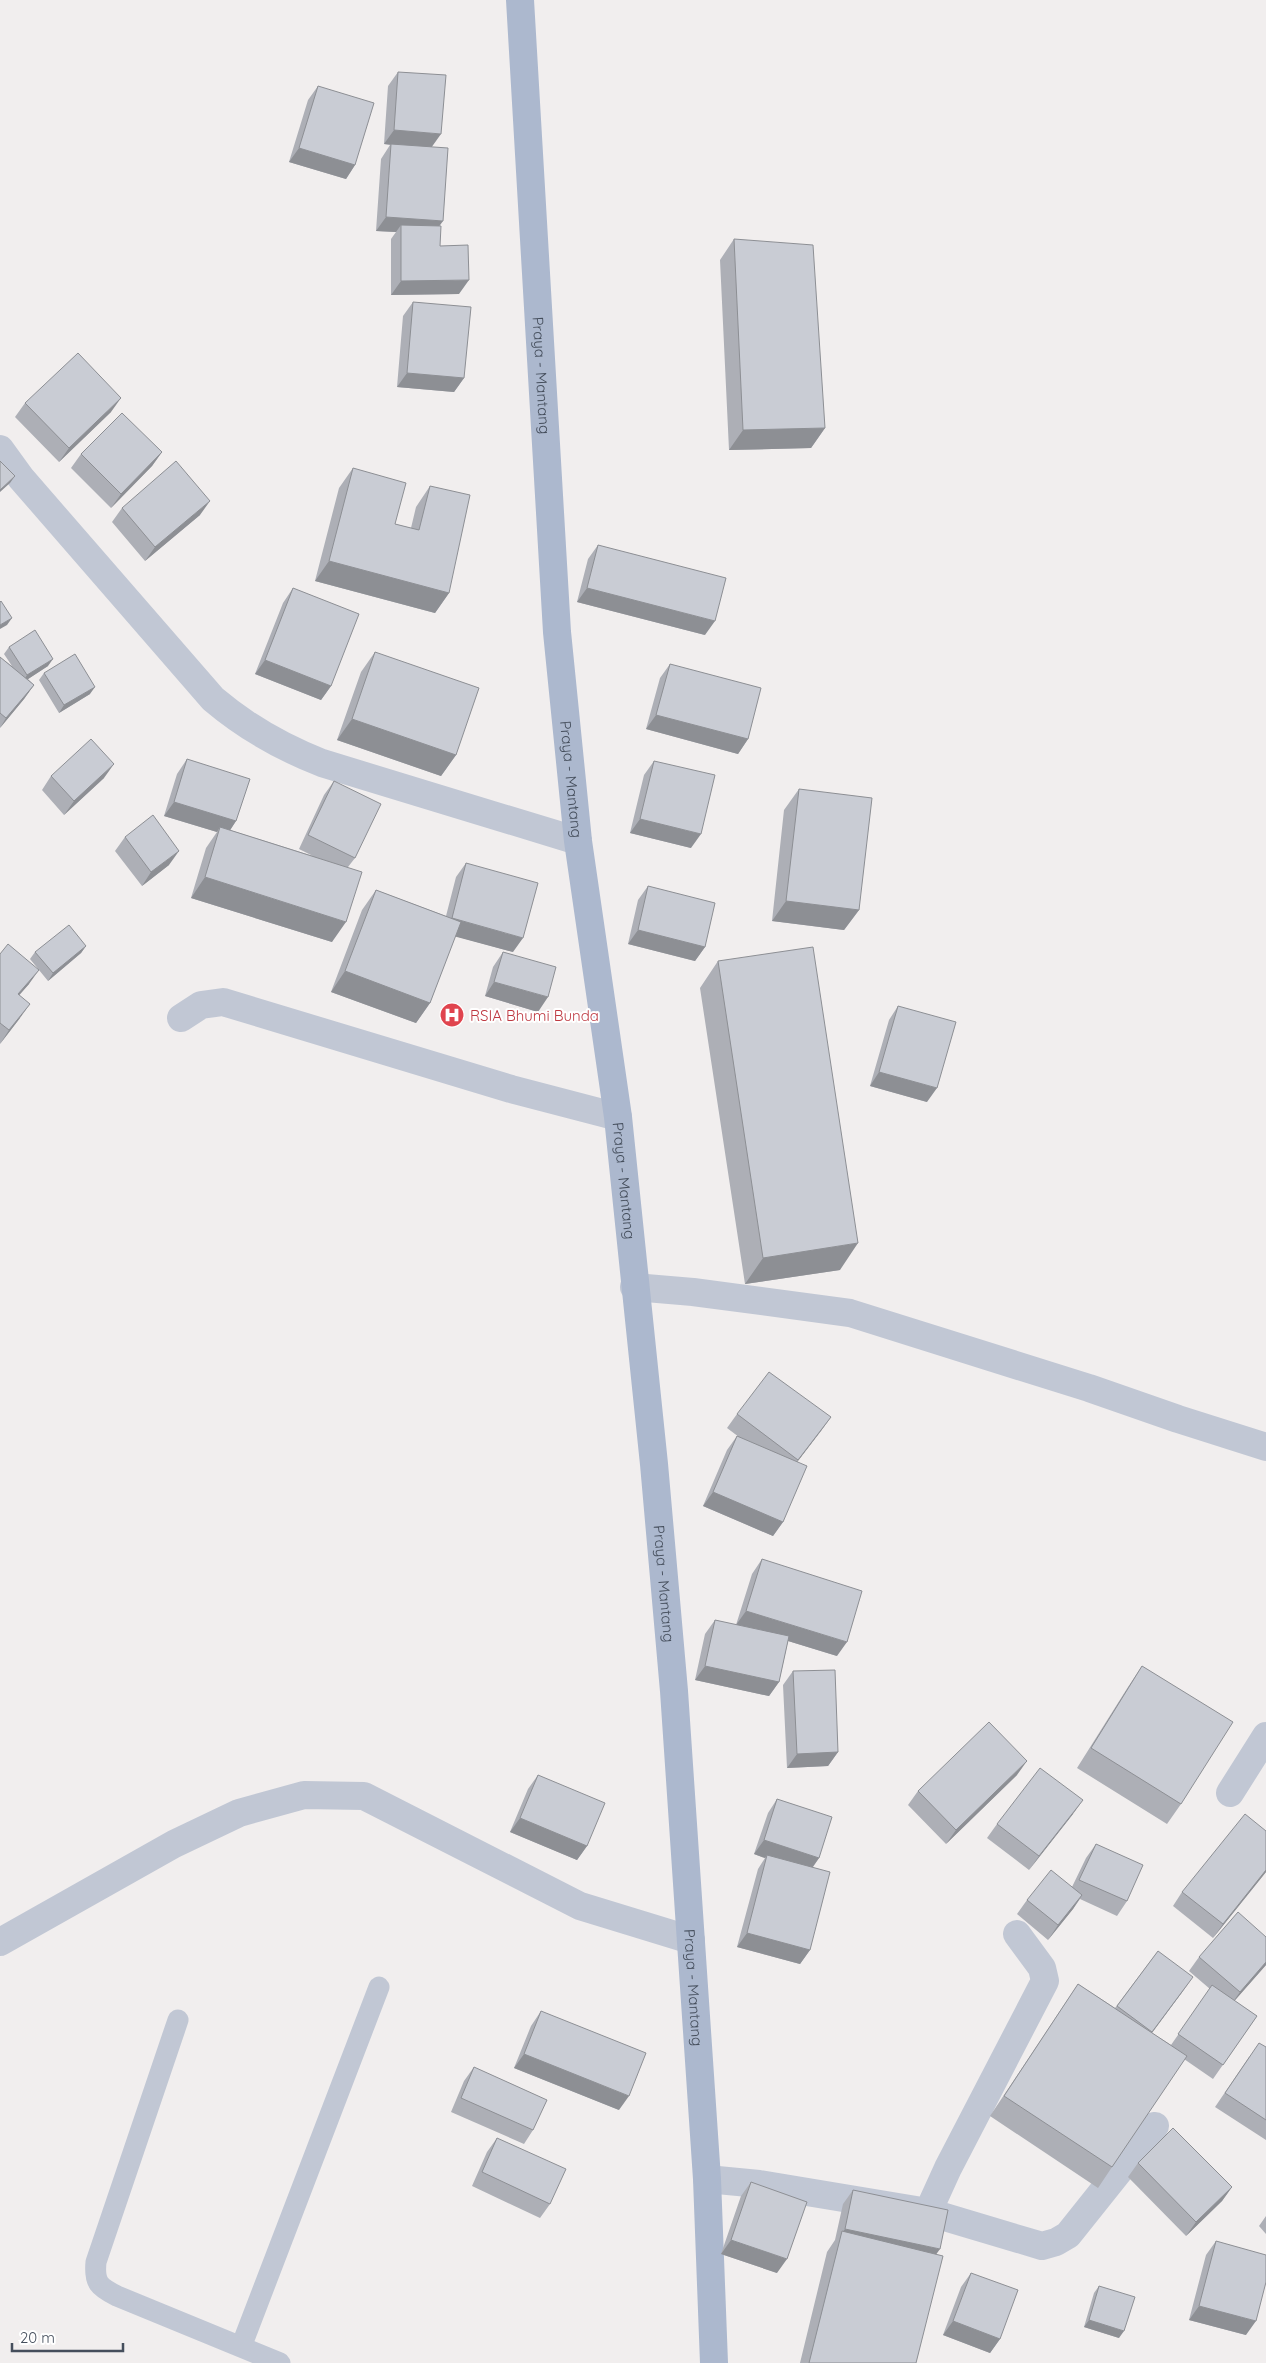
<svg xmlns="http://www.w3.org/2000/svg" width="1266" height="2363" font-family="Quicksand,sans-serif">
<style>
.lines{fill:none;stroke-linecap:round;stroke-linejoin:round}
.lane{stroke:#c1c7d4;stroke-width:21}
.street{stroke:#c1c7d4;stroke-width:28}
.primary{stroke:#acb8ce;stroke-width:28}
.wall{fill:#adafb6}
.shaded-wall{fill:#8d8f94}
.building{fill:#c9ccd4;stroke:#8d8f94}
.labels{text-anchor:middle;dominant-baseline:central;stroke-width:4;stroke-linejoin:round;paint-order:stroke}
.street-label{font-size:15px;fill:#454e5c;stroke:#fff}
.health-label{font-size:15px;fill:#be3a42;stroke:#fff;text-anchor:start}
</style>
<rect width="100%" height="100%" fill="#f1eeee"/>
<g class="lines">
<path class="lane" d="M178,2020L96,2262C94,2283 99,2287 117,2296L280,2363
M241,2347L379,1987"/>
<path class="street" d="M0,449L21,478L213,699C246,727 281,747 322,763L578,841
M181,1018L201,1005L223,1002L511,1089L618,1117
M634,1287L693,1292L850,1313L1089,1388L1178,1419L1266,1447
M1230,1793L1266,1736
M0,1942L174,1844L239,1813L304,1795L364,1796L580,1906L691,1940
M707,2179L759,2184L928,2212L1042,2246L1056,2242L1068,2235L1155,2126
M928,2212L948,2168L1045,1981L1042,1968L1017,1934"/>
<path class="primary" id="s1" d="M520,0L557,632L578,841L618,1117L654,1464L674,1691L707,2179L714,2363"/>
</g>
<path class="wall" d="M398,72L432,147L440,246L459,294L391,295V239L396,232L376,231L381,159L390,145L384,144L388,86Z
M318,86L355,165L346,179L289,162L308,100Z
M734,239L825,428L811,448L729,450L720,260Z
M413,302L464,378L454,392L397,387L403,316Z
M25,403L111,412L59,462L15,417Z
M162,452L152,466L111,508L71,468L81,454Z
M353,468L395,524L411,528L416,507L430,486L449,593L435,613L315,581L339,488Z
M122,508L200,515L145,561L112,522Z
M598,545L705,635L577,602L588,559Z
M293,588L331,686L321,700L255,674L283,603Z
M9,647L48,666L28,679L34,685L24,699L0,728V657L12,666L4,654Z
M375,652L456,755L441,776L337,740L361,672Z
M670,664L748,739L738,754L646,729L660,678Z
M44,673L90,694L59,713L39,680Z
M187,759L236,821L230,830L313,856L299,849L324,795L334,781L355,858L348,867L332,942L191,898L206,848L217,832L164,816L177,774Z
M654,761L691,848L630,833L644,775Z
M51,776L104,778L64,815L42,790Z
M799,789L859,910L844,930L772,921L784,810Z
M125,837L169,865L142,886L115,851Z
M466,863L513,952L455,936L430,1003L416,1023L331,992L362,910L376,890L446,916L456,877Z
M648,886L705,947L695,961L628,944L638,900Z
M86,946L81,953L48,981L30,959L35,952Z
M503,952L538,1012L485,996L493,967Z
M0,954L29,984L19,995L20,1018L0,1044Z
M718,961L840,1270L745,1284L700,988Z
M898,1006L927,1102L870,1086L889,1020Z
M737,1414L831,1417L797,1462L783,1522L773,1536L703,1506L727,1450L737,1436L739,1437L727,1428Z
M762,1559L837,1656L788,1641L779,1682L769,1696L695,1680L705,1634L715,1620L736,1625L752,1574Z
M1142,1666L1181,1804L1167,1824L1077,1768L1128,1687Z
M793,1671L838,1752L828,1766L787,1768L783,1685Z
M538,1775L587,1846L577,1860L510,1832L528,1789Z
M1017,1775L946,1844L908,1805L918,1791Z
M777,1799L819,1858L813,1867L810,1950L800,1964L737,1947L758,1869L765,1858L754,1854L768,1813Z
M1073,1814L1029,1870L987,1838L997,1824Z
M1266,1831V1872L1213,1938L1173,1906L1182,1892Z
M1096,1844L1127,1901L1117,1916L1080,1899L1073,1909L1048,1940L1017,1914L1027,1900L1072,1887L1086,1858Z
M1266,1937V1965L1234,2001L1257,2016L1213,2079L1184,2059L1098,2188L990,2116L1078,1984L1115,2008L1158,1951L1183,1991L1152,2033L1171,2045L1210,1989L1189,1971L1199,1957Z
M541,2011L619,2110L514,2068L531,2026Z
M1266,2047V2140L1215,2107L1249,2057Z
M474,2067L533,2130L524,2144L451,2112L464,2081Z
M497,2138L550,2204L540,2218L472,2186L487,2152Z
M1138,2163L1232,2187L1222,2201L1186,2236L1128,2177Z
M751,2182L777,2273L721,2254L741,2196Z
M853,2190L936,2255L916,2363H800L827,2252L835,2240L843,2204Z
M1266,2216V2234L1259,2226Z
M1216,2241L1246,2335L1189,2320L1206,2255Z
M971,2273L1000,2339L990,2353L943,2335L961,2287Z
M1099,2286L1119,2338L1084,2327L1094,2293Z"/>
<path class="shaded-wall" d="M394,130L441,134L431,148L384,144Z
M299,148L355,165L346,179L289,162Z
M386,217L443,221L433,235L401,225L396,232L376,231Z
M469,280L459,294L391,295L401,281Z
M407,373L464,378L454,392L397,387Z
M121,398L111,412L59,462L69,448Z
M825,428L811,448L729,450L743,430Z
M162,452L152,466L111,508L121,494Z
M15,476L10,483L0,492V490Z
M210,501L200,515L145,561L155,547Z
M329,561L449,593L435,613L315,581Z
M587,588L715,621L705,635L577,602Z
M12,618L7,625L0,629V625Z
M53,659L48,666L22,683L27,675Z
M265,660L331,686L321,700L255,674Z
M34,685L24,699L0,728L6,718Z
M95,687L90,694L59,713L64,705Z
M656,715L748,739L738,754L646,729Z
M352,719L456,755L441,776L337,740Z
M114,764L104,778L64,815L74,801Z
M174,802L236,821L227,835L220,827L217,832L164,816Z
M640,819L701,834L691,848L630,833Z
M179,851L169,865L142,886L151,872Z
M205,877L346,922L332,942L191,898Z
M786,901L859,910L844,930L772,921Z
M451,918L523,938L513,952L442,933Z
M638,930L705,947L695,961L628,944Z
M86,946L81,953L48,981L53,973Z
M39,970L29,984L8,1008L18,994Z
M345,971L430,1003L416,1023L331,992Z
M494,982L548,997L538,1012L485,996Z
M30,1004L20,1018L0,1044L9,1030Z
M879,1072L937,1088L927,1102L870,1086Z
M858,1243L840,1270L745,1284L763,1258Z
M831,1417L821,1431L788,1474L798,1460Z
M713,1492L783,1522L773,1536L703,1506Z
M746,1611L847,1642L837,1656L736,1625Z
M705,1666L779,1682L769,1696L695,1680Z
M838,1752L828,1766L787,1768L797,1754Z
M1027,1761L1017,1775L946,1844L956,1830Z
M1083,1800L1073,1814L1029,1870L1039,1856Z
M520,1818L587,1846L577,1860L510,1832Z
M764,1840L819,1858L809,1872L767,1855L765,1858L754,1854Z
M1266,1870V1872L1213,1938L1223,1924Z
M1082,1895L1073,1909L1048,1940L1058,1925Z
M747,1933L810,1950L800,1964L737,1947Z
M1266,1962V1965L1230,2006L1240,1992Z
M1193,1977L1183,1991L1142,2046L1152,2032Z
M524,2054L629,2096L619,2110L514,2068Z
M1232,2187L1222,2201L1186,2236L1196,2222Z
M845,2229L940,2249L930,2263L841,2234Z
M731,2240L787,2259L777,2273L721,2254Z
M1199,2306L1256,2321L1246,2335L1189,2320Z
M1089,2320L1124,2331L1119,2338L1084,2327Z
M953,2321L1000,2339L990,2353L943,2335Z"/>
<path class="building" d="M398,72L446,75L441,134L394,130Z
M318,86L374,103L355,165L299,148Z
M391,144L448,148L443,221L386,217Z
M401,225L441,226L440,246L468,245L469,280L401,281Z
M734,239L813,245L825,428L743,430Z
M413,302L471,307L464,378L407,373Z
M78,353L121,398L69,448L25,403Z
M122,413L162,452L121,494L81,454Z
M0,461L15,476L0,490Z
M176,461L210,501L155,547L122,508Z
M353,468L406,483L395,524L419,530L430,486L470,495L449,593L329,561Z
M598,545L726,578L715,621L587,588Z
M293,588L359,614L331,686L265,660Z
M1,601L12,618L0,625V602Z
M35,630L53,659L27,675L9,647Z
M375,652L479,688L456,755L352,719Z
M75,654L95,687L64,705L44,673Z
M0,657L34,685L6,718L0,713Z
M670,664L761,688L748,739L656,715Z
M91,739L114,764L74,801L51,776Z
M187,759L250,779L236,821L174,802Z
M654,761L715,775L701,834L640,819Z
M334,781L381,804L355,858L308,835Z
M799,789L872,798L859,910L786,901Z
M153,815L179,851L151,872L125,837Z
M220,827L362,872L346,922L205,877Z
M466,863L538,883L523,938L452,918Z
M648,886L715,903L705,947L638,930Z
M376,890L461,922L430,1003L345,971Z
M69,925L86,946L53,973L35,952Z
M8,944L39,970L18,994L30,1004L9,1030L0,1023V954Z
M813,947L858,1243L763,1258L718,961Z
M503,952L556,967L548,997L494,982Z
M898,1006L956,1022L937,1088L879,1072Z
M769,1372L831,1417L798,1460L737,1414Z
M737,1436L807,1466L783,1522L713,1492Z
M762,1559L862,1591L847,1642L746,1611Z
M715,1620L789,1636L779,1682L705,1666Z
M1142,1666L1233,1722L1181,1804L1091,1748Z
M835,1670L838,1752L797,1754L793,1671Z
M989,1722L1027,1761L956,1830L918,1791Z
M1040,1768L1083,1800L1039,1856L997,1824Z
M538,1775L605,1803L587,1846L520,1818Z
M777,1799L832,1817L819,1858L764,1840Z
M1245,1814L1266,1831V1870L1223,1924L1182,1892Z
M1096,1844L1143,1865L1127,1901L1079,1880Z
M767,1855L830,1872L810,1950L747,1933Z
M1051,1870L1082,1895L1058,1925L1027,1900Z
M1238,1912L1266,1937V1962L1240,1992L1199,1957Z
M1158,1951L1193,1977L1152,2032L1117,2006Z
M1078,1984L1187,2056L1112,2167L1004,2096Z
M1212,1985L1257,2016L1223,2065L1178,2034Z
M541,2011L646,2053L629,2096L524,2054Z
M1259,2043L1266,2047V2120L1225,2093Z
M474,2067L547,2100L533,2130L461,2098Z
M1173,2128L1232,2187L1196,2222L1138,2163Z
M497,2138L566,2169L550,2204L482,2172Z
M751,2182L807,2202L787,2259L731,2240Z
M853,2190L948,2210L940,2249L845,2229Z
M842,2231L943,2256L916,2363H809Z
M1216,2241L1266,2255V2282L1256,2321L1199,2306Z
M971,2273L1018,2290L1000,2339L953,2321Z
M1099,2286L1135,2297L1124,2331L1089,2320Z"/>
<defs>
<symbol id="hospital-disc" viewBox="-11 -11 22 22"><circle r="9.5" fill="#e0444e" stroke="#fff"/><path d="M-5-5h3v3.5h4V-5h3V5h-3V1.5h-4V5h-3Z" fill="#fff"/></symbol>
</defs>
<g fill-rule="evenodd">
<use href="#hospital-disc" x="438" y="1001" width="28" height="28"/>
</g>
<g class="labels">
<g class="street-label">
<text stroke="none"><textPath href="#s1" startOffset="376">Praya - Mantang</textPath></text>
<text stroke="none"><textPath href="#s1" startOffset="781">Praya - Mantang</textPath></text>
<text stroke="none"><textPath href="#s1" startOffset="1186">Praya - Mantang</textPath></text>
<text stroke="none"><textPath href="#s1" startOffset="1591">Praya - Mantang</textPath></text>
<text stroke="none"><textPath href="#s1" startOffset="1996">Praya - Mantang</textPath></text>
</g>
<g class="health-label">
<text x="470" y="1015">RSIA Bhumi Bunda</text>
</g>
</g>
<path d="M12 2343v8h111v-8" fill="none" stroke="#454e5c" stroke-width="2.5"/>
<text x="20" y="2343" font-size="15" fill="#454e5c" stroke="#ffffff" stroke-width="4" paint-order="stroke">20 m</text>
</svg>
